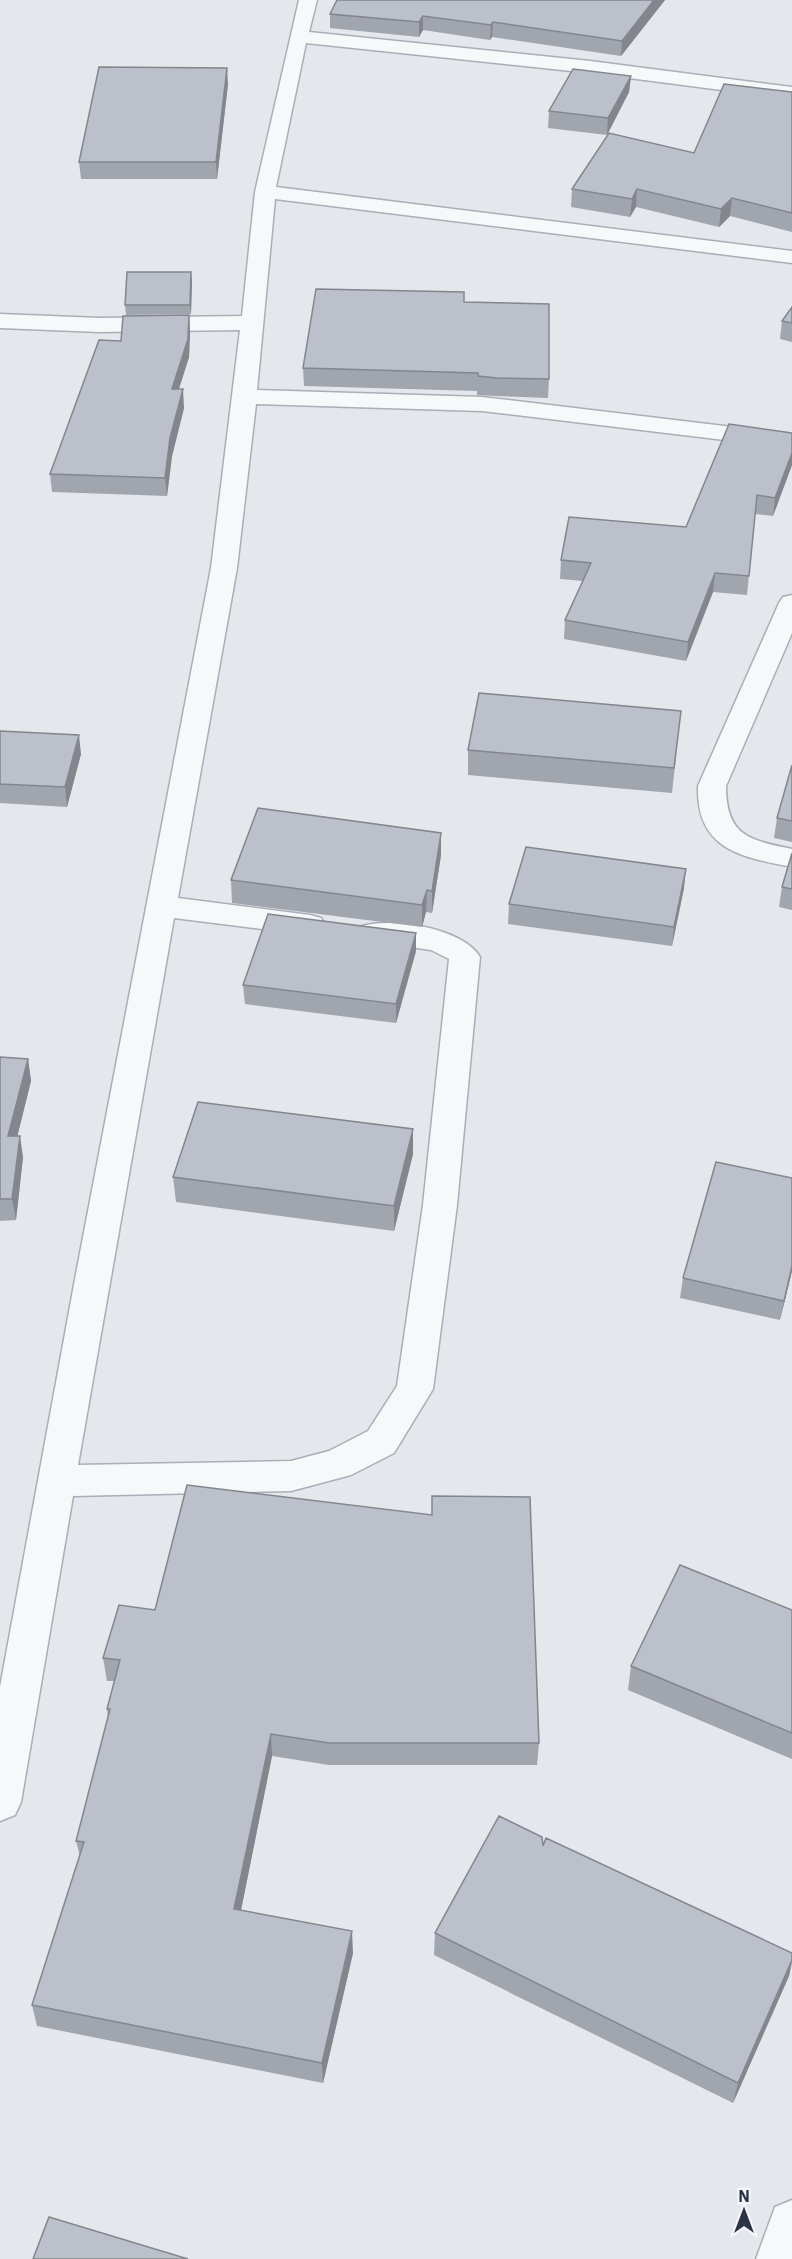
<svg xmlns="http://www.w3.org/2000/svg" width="792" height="2259" font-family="'IBM Plex Sans',sans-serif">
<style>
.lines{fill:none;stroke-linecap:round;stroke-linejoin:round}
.minor-casing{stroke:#a9aeb7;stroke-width:3}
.minor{fill:#f7f8fa;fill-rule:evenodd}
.wall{fill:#a1a5ae}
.shaded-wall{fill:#83868d}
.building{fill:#bbc0ca;stroke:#83868d;stroke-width:1.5}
</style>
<rect width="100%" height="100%" fill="#e4e7ec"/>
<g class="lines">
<defs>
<path id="minor" d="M299,0H317L309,32L590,61L792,87V99L590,73L306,43L276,187L792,251V263L275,199L257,390L482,397L792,434V448L482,411L256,404L237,568L178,898L310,915L321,918L325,925L321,932L310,935L174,918L78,1465L291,1461L329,1451L368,1431L397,1386L423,1205L449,959L431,950L362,940L358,933L362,926C393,917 463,928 480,957L457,1205L433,1389L394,1453L351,1475L291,1491L73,1496L21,1802L15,1815L0,1821V1687L75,1279L211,568L240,330L100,332L0,328V314L100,318L242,316L255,192Z
M792,595V633L726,786C726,836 749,840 792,849V867C740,857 696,849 698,786L779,603L783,597Z
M792,2200V2259H756L775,2207Z"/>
</defs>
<use href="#minor" class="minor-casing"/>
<use href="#minor" class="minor"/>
</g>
<path class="wall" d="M337,0H665L621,56L492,37L490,40L423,30L419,37L330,28V14Z
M631,76L629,92L607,135L548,128L549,111Z
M228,84L217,179H81L79,162Z
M792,92V232L730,216L719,227L636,207L630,217L571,207L572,189L694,153Z
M192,281L191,314L126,315L125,305Z
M464,302L549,379L548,398L496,396L477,395V391L304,386L303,368Z
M792,307V342L780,339L782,321Z
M189,315L190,333L189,357L179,389L184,408L172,456L167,496L52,492L50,474L121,341Z
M792,433V465L773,516L755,514L747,595L713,592L686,661L564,639L565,620L583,581L560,579L561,560L686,527Z
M681,711L672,793L468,775V750Z
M0,731L81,754L67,807L0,803Z
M792,765V842L774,838L777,818Z
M441,833V855L432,913L426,912L422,927L232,903L231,880Z
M792,853V910L779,907L782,887Z
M684,888L672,946L508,924L509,904Z
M416,951L396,1023L245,1004L243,985Z
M0,1057L28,1059L31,1081L17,1136L23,1157L16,1220L0,1221Z
M413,1129V1154L394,1231L176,1202L173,1177Z
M792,1178V1271L780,1320L680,1298L683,1278Z
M119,1605L539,1743L537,1765H329L272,1756L241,1910L353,1953L323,2083L37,2026L32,2005L80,1856L76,1841L108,1718L107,1709L114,1681H107L103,1658Z
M792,1610V1759L628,1690L631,1666Z
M543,1846L792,1953V1963L789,1976L733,2103L434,1955L435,1933Z"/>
<path class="shaded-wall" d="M654,0H665L621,56L622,41Z
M423,16V30L419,37V22Z
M493,22L492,37L490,40L491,25Z
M227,68L228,84L217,179L216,162Z
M631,76L629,92L607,135L608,118Z
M637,189L636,207L630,217L632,199Z
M732,198L730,216L719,227L721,209Z
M191,272L192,281L191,314L190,305Z
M189,315L190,333L189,357L173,407L172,389Z
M183,389L184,408L172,456L167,496L165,478L170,438Z
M792,453V465L773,516L775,498Z
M715,573L713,592L686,661L688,642Z
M79,735L81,754L67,807L65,787Z
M441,833V855L432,913V891Z
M686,869L684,888L672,946L674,927Z
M427,890L426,912L422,927V905Z
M416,933V951L396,1023V1004Z
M28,1059L31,1081L12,1158L8,1136Z
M413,1129V1154L394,1231V1206Z
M20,1136L23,1157L16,1220L12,1199Z
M792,1266V1271L780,1320L784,1301Z
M271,1734L272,1756L237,1930L234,1909Z
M352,1931L353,1953L323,2083L322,2063Z
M792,1960L789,1976L733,2103L738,2083Z"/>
<path class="building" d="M337,0H654L622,41L493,22L491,25L423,16L419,22L330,14Z
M99,67L227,68L216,162H79Z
M573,69L631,76L608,118L549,111Z
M724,84L792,92V213L732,198L721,209L637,189L632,199L572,189L609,133L694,153Z
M127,272H191L190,305H125Z
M316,289L464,292V302L549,304V379L497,378L478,376V373L303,368Z
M792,307V323L782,321Z
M189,315L188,339L172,389H183L170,438L165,478L50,474L99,340L121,341L123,316Z
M729,424L792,433V453L775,498L757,495L749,576L715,573L688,642L565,620L591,563L561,560L569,517L686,527Z
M479,693L681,711L674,768L468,750Z
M0,731L79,735L65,787L0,784Z
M792,765V821L777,818Z
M258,808L441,833L432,891L427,890L422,905L231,880Z
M526,847L686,869L674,927L509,904Z
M792,853V889L782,887Z
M268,914L416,933L396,1004L243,985Z
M0,1057L28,1059L8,1136H20L12,1199H0Z
M198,1102L413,1129L394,1206L173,1177Z
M716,1162L792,1178V1266L784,1301L683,1278Z
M187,1485L432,1515V1496L530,1497L539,1743H329L271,1734L234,1909L352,1931L322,2063L32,2005L84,1842L76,1841L110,1709H107L120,1660L103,1658L119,1605L155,1610Z
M680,1565L792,1610V1733L631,1666Z
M499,1816L542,1837L543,1846L546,1838L792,1953V1960L738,2083L435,1933Z
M49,2217L188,2259H33Z"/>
<g transform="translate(744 2211)" stroke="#f4f6f9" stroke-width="4.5" paint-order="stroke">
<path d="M0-4.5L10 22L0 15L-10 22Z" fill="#2b3445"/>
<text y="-9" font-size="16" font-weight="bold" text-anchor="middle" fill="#2b3445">N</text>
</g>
</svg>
